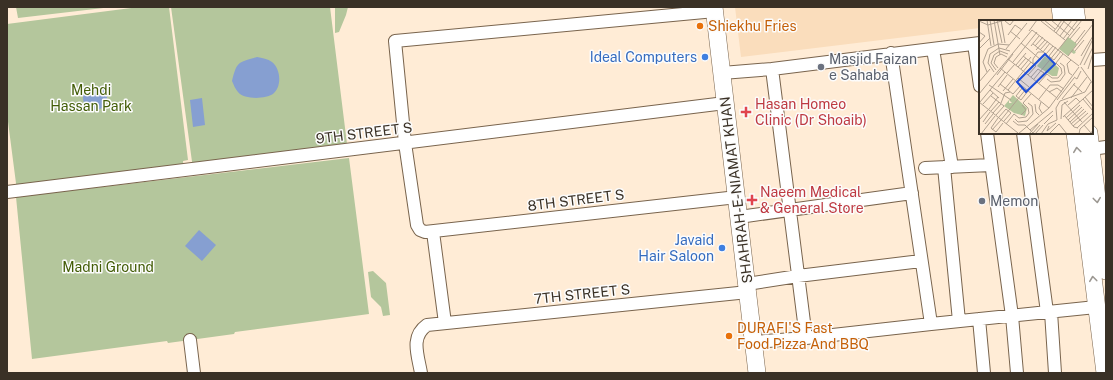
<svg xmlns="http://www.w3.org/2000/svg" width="1113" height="380" font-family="'Public Sans',sans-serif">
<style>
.built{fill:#faddbc}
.green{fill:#b4c69c}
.water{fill:#869fd1}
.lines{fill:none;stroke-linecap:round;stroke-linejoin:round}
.street-casing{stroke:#79644d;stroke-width:14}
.secondary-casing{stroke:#79644d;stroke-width:18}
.street{stroke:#fff;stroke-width:12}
.secondary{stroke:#fff;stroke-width:17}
.oneway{stroke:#9c9892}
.food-dot{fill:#e8710a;stroke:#fcfcfc;stroke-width:1.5}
.shop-dot{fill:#3f7fe0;stroke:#fcfcfc;stroke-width:1.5}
.worship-dot{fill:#6b7280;stroke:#fcfcfc;stroke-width:1.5}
.health-dot{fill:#e0444e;stroke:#fcfcfc;stroke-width:1.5}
.labels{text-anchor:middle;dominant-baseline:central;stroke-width:3;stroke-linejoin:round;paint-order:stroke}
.food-label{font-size:14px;fill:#c56008;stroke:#fcfcfc;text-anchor:start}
.shop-label{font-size:14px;fill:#366cbe;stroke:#fcfcfc;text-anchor:end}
.worship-label{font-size:14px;fill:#5b616d;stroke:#fcfcfc;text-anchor:start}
.park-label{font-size:14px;fill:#435d07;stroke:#fcfcfc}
.health-label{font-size:14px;fill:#be3a42;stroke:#fcfcfc;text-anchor:start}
.street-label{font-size:14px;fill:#3a3126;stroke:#fcfcfc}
.inset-road{fill:none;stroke:#b0a190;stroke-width:1}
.view{fill:#1d4ed8;fill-opacity:0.15;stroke:#1d4ed8;stroke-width:2}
.inset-edge{fill:none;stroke:#3a3126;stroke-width:2}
</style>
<rect width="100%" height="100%" fill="#ffecd6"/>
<path class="built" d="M735,7H1052L1053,19L1034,21H980V28L741,57Z"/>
<path class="green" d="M16,7H112L18,18Z
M139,7H169L188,160L183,161L184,171L17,191L7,114V24Z
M171,7H330L348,152L193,169Z
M335,7H348L346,15L339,32L335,33Z
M349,158L369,314L235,332L234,334L168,343L167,341L32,359L16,197Z
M373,271L386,283L390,315L383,316L381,307L371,297L368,272Z"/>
<path class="water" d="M257,57C262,58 268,59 272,62C281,69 282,87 273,94C266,99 244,100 238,92C235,89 234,85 232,81C237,61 238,63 257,57Z
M83 98a12 12 0 1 1 24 0a12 12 0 1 1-24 0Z
M202,98L205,125L193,127L190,100Z
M199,230L216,245L202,261L185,246Z"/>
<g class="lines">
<defs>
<path id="street" d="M715,11L395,41L405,143L417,225L420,230L425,232L737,197
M974,44L980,86
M933,49L952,167
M891,53L931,324
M1092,60L1106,59
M772,69L806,338
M722,73L772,69L980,43
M987,133L1012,316L1017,373
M1023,133L1047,312
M1091,149L1106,147
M944,167L959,321
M925,168L991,165
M7,192L725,103
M739,217L912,193
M433,232L445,323
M747,284L798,276L921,261
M1051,312L1055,373
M979,319L984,373
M190,340L194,373
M754,342L806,338L931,324L1096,307
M421,373C418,355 410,337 427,325L748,292"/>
<path id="secondary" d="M714,7L757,373
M1060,7L1062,21
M1075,7L1077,21
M1075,133L1105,373
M1089,133L1106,271"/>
</defs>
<use href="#street" class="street-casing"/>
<use href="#secondary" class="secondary-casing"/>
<use href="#street" class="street"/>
<use href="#secondary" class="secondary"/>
</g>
<defs><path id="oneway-chevron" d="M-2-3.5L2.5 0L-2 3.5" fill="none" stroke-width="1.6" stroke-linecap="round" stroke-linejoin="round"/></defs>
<g class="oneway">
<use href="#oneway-chevron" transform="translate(1077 150) rotate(-97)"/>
<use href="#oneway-chevron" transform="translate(1097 200) rotate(83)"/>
<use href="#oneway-chevron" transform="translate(1093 279) rotate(-97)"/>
</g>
<g class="food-dot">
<circle cx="700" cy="26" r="4"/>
<circle cx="729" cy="336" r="4"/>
</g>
<g class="shop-dot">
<circle cx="705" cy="57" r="4"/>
<circle cx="722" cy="248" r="4"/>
</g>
<g class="worship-dot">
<circle cx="821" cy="67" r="4"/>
<circle cx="982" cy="201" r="4"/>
</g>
<g class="health-dot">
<path d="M744 106h4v4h4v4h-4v4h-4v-4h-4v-4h4z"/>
<path d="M750 194h4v4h4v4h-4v4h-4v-4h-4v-4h4z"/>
</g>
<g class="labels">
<g class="food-label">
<text x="708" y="26">Shiekhu Fries</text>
<text x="737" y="328">DURAFI'S Fast<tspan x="737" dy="16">Food Pizza And BBQ</tspan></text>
</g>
<g class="shop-label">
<text x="697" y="57">Ideal Computers</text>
<text x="714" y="240">Javaid<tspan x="714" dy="16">Hair Saloon</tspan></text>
</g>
<g class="worship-label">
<text x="829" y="59">Masjid Faizan<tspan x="829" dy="16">e Sahaba</tspan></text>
<text x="990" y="201">Memon</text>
</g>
<g class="park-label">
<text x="91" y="90">Mehdi<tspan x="91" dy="16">Hassan Park</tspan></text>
<text x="108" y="267">Madni Ground</text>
</g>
<g class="health-label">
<text x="755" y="104">Hasan Homeo<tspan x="755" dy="16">Clinic (Dr Shoaib)</tspan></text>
<text x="760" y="192">Naeem Medical<tspan x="760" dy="16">&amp; General Store</tspan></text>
</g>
<g class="street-label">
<text transform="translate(364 133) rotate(-7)">9TH STREET S</text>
<text transform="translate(736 190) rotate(-97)">SHAHRAH-E-NIAMAT KHAN</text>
<text transform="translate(576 200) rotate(-7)">8TH STREET S</text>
<text transform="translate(582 294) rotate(-6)">7TH STREET S</text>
</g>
</g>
<g transform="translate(979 20)">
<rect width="114" height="114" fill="#ffecd6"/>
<path d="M89,17L98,24L94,29L97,32L95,34L92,32L89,36L80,29ZM66,36L80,48L78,56H73L58,46ZM34,75L48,88L46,96L35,93L25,86L30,80V83H33L30,80Z" fill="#b4c69c"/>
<path class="inset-road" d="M8,0L12,26M11,0L15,25M15,0L21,35M18,0L23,23M22,0L26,23M65,0L76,9M72,0L90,15M0,1L9,5L26,0M26,1L31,5L35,0M62,1L86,20M31,11L41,19M50,11L58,0M75,11L79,6L80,4L83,0L95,10M0,12L6,16L0,23M77,13L86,0M29,15L36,5L43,10M81,16L93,0M84,19L99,0M91,19L101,7M42,23L62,40M96,23L106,10M54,24L67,34L74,26M52,26L60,16M56,26L64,17M77,27L70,36L72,38L75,40L82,31M0,29L11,18M27,29L48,3M57,30L66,20M61,30L69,21M79,30L103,0M96,31L105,20M44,36L57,46L49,55M89,36L114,4M102,36L114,16M29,39L78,78M92,40L88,44L90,53L93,55M34,42L58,12M54,44V39L59,32H64L71,23M37,45L47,33M101,45L114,19M105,45L114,27M39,47L47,38M102,47L114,64M19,48L15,43L17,37L22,34L28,37M21,48L70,88M42,49L52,37M109,49L114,33M17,50L12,43L15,35L21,31L29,34M8,52L4,42L9,29L19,24L30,25M15,52L9,43L11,34L20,28L31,31M28,53L36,44M47,53L55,44M18,55L34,34M52,57L59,49L65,53L57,62M95,57L98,59L102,51M39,58L50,67M55,59L79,30M68,59L72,62L81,61L86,54L85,46L81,43M0,62L11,49M60,63L68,54L73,58H79L83,53L82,48L77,43L84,34M21,64L34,74L42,65M94,64L103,72M10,65L32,80M19,67L28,55M44,67L37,76L42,80L49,71M11,70L20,78M29,70L52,42M24,71L34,59M70,72L78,68L83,72M0,74L53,10L100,46M12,76L25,86L17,95M106,77L114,87M92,78L108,57M60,79L71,65H79L85,69M83,79L96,63M104,79L114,91M78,80L95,58M0,82L39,113M1,82L26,52M62,82L60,88L63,93M85,82L103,102M22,83L26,73L31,72M4,84L14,73M56,84L57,92L60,95M89,85L97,78L101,82M10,89L19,77M12,91L20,82M14,93L22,84M42,95L47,90L43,85M85,95L95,107L99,108M20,97L27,89L32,93L25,101M84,97L114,70M19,98L12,108L17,112L24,103M87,98L101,85M36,99L39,102L48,101L54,94L53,86L49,83M82,99L83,85L89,81M0,100L9,90M22,100L47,69M89,100L103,87M34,101L39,105H46L55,114M4,102L11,92M91,102L105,89M6,104L14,94M27,104L35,94L40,98L47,97L50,93L49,88L44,83L52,74M65,104L74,95M80,104L88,114M92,104L107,91M105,105L112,113L114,110M70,106L68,111L77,103M94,106L109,93M98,108L114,93M13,110L22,100M51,110L74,91M2,114L16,96M39,114L70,88L100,47M50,114L59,104M53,114L61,105M56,114L64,105M62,114L69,104L78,100L77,88L81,81L106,72L112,62M70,114L80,104M100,114L101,109L114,97"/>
<path class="view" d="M66,34L76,44L47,72L38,62Z"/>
<rect width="114" height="114" class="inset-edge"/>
</g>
<rect width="1113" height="380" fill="none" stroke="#3a3126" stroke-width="16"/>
</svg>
